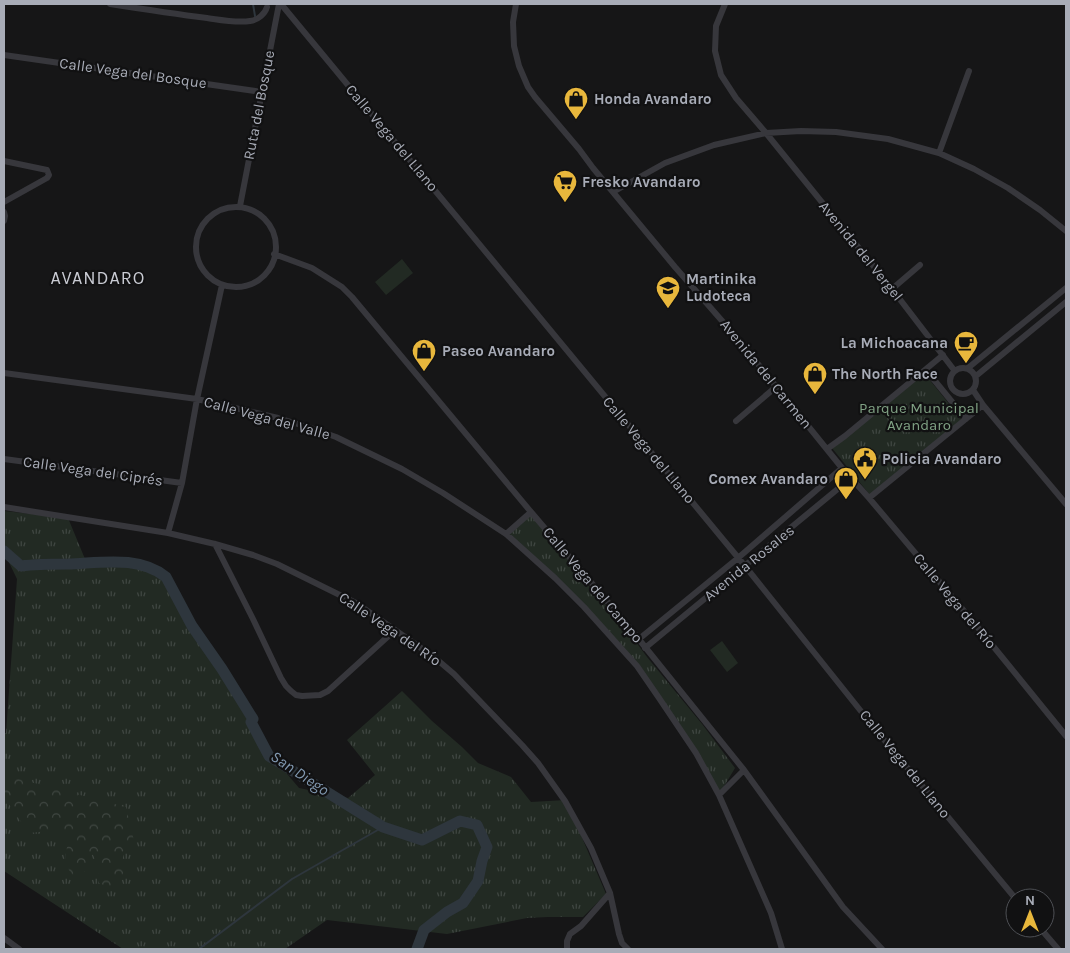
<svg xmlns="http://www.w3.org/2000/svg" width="1070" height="953" font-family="Karla,sans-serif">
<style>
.grass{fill:url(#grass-tufts)}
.forest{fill:url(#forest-crowns)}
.pitch{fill:#222a23}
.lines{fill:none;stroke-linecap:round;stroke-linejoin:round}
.stream{stroke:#2e363d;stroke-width:2}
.river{stroke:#2e363d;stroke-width:11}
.minor{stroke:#37373c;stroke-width:6}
.labels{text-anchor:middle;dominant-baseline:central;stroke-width:4.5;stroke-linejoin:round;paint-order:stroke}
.street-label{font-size:15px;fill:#a8acb7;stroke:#111112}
.poi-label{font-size:15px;font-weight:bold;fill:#a8acb7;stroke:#111112;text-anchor:start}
.park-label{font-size:15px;fill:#80a184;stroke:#111112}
.water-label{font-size:16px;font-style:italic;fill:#8198b0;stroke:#111112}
.quarter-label{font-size:18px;letter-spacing:1px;fill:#c9cbd3;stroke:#111112}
</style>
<defs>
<pattern id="grass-tufts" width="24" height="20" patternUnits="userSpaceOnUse" patternTransform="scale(1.25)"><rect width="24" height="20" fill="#222a23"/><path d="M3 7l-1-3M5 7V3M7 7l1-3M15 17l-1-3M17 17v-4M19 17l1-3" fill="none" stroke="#3f4641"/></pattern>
<pattern id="forest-crowns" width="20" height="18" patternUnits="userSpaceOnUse" patternTransform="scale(1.25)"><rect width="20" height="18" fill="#222a23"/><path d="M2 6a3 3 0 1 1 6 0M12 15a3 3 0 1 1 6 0" fill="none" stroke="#3f4641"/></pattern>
</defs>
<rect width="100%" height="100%" fill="#161617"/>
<path class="grass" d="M924,373L963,421L870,495L832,448Z
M4,511L68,518L85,559C113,559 145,557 167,575L194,625L223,669L255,720L253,722L271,755L299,788L348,798L375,775L347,740L402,691L432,721L462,747L478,763L511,777L531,802L566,800L606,894L583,917H548L527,918L447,934L327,920L285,949H123L4,871V733H6L17,579L4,552Z
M531,513L582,578L624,626L647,657L702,724L735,768L720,793L638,665L508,534Z"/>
<path class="forest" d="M7,776L126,807L134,841L123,851V876L113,889L99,883L98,864L92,853L87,869L76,880C65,865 63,861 68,844L61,832L49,831L29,833L4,797V779Z"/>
<path class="pitch" d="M402,259L413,273L386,295L375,282Z
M722,641L738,663L727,672L710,650Z"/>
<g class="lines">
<path class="stream" d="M253,4L255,16
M199,949L292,879L383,827"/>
<path class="river" d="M4,551L21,566C37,564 52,564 68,564C100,563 139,555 166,577L192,626L222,669L253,719L251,722L269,756L383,827L422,840L460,821L477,825L487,847L482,861L478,881L463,903L447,912L424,930L417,949"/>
<path class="minor" d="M110,4C142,9 175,14 207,18C221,20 236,23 250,21C258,20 265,14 267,7
M281,4L745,566L876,730L1015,898
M516,4L513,22L514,46L519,66L528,87L535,97L579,149L593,168L675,267L737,338L842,468L869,498L980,630L1066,736
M725,4L716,26L715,51L721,75L736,98L766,133L892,289L954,370
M4,55L262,92
M939,153L969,71
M4,161L47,170L49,175L47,178L4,202
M613,192L665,163L714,145L766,133L801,131L836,132L888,139L939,153L974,169L1008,188L1040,210L1066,231
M240,206L279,4
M196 247a40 40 0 1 1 80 0a40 40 0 1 1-80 0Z
M4,212L5,216L4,221
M274,254L312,268L342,287L352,297L531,512L629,627L744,770L843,907L882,949
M892,289L920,265
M950 381a13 13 0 1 1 26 0a13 13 0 1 1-26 0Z
M968,368L1066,288
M926,370L966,419
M4,373L197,399L278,418L311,428L336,437L402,469L443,493L506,534L555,578L584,607L637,666L659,698L696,753L719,795L771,913L782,949
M976,376L1066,302
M973,390L983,405L1066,504
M736,421L777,386
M827,449L845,436L943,355
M4,459L182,483
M869,498L983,405
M4,507L168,533L215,544L253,555L277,564L356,603L434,657L454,674L522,745L538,763L565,801L591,848L610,893L619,934L622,943L628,949
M168,533L182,483L197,399L222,285
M506,534L531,512
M215,544L253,619L281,678L286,686L291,691L296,695L302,696L320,695L328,691L395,630
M639,639L738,558L842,468
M645,648L851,478
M719,795L744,770
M1040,928L1058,949
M4,938L19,949
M567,949V941L570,934L581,926L610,893"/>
</g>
<defs>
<symbol id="shop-pin" viewBox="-11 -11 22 30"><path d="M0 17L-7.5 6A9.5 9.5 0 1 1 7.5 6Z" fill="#e8b73c" stroke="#111112"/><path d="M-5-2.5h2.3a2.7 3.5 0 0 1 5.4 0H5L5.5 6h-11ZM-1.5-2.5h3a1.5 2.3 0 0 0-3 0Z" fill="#111"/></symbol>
<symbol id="supermarket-pin" viewBox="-11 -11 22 30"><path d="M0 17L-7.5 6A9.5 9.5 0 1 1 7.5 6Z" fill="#e8b73c" stroke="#111112"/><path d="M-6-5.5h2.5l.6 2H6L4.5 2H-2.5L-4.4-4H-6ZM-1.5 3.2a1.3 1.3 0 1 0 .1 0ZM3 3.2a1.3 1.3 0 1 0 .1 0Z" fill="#111"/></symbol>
<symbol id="school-pin" viewBox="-11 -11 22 30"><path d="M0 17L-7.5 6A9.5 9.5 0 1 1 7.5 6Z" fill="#e8b73c" stroke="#111112"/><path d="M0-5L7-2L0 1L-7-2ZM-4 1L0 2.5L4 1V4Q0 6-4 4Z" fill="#111"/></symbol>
<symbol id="cafe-pin" viewBox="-11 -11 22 30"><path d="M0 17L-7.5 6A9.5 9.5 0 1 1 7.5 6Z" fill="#e8b73c" stroke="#111112"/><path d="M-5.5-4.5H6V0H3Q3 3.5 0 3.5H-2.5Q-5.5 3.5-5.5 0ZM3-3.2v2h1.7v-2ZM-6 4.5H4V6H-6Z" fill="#111"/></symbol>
<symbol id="civic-pin" viewBox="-11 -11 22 30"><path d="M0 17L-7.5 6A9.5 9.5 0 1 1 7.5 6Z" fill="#e8b73c" stroke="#111112"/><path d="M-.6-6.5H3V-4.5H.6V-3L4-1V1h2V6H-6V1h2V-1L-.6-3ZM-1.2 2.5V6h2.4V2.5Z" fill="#111"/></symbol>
</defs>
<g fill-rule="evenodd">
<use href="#shop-pin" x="562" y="85" width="28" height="38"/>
<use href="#supermarket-pin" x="551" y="168" width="28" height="38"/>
<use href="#school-pin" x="654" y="274" width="28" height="38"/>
<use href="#cafe-pin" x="952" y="329" width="28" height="38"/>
<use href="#shop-pin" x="410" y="337" width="28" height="38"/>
<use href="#shop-pin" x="801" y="360" width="28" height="38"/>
<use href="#civic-pin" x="851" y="445" width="28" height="38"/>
<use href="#shop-pin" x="832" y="465" width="28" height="38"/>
</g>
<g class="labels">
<g class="street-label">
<text transform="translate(133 73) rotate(8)">Calle Vega del Bosque</text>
<text transform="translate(259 105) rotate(-79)">Ruta del Bosque</text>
<text transform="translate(392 138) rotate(50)">Calle Vega del Llano</text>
<text transform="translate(861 251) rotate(51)">Avenida del Vergel</text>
<text transform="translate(766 374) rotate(51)">Avenida del Carmen</text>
<text transform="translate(267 418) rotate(15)">Calle Vega del Valle</text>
<text transform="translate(649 450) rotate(50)">Calle Vega del Llano</text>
<text transform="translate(93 471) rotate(8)">Calle Vega del Ciprés</text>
<text transform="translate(749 563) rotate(-39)">Avenida Rosales</text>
<text transform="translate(593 585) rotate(50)">Calle Vega del Campo</text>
<text transform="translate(955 601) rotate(50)">Calle Vega del Río</text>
<text transform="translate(390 629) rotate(34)">Calle Vega del Río</text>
<text transform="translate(905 764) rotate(51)">Calle Vega del Llano</text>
</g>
<g class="poi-label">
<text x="594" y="99">Honda Avandaro</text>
<text x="582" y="182">Fresko Avandaro</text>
<text x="686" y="279">Martinika<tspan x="686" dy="17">Ludoteca</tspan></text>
<text x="948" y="343" text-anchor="end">La Michoacana</text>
<text x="442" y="351">Paseo Avandaro</text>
<text x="832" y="374">The North Face</text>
<text x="882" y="459">Policia Avandaro</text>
<text x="828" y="479" text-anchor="end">Comex Avandaro</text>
</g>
<g class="park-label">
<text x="919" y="408">Parque Municipal<tspan x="919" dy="17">Avandaro</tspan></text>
</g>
<g class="water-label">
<text transform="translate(300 773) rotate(34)">San Diego</text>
</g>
<g class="quarter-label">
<text x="98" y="278">AVANDARO</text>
</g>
</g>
<rect width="1070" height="953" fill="none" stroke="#a8acb7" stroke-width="10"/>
<g transform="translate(1030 913)"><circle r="24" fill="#111112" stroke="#4d4f54"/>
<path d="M0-4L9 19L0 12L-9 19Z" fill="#e8b73c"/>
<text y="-8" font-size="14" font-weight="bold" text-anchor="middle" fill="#a8acb7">N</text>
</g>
</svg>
